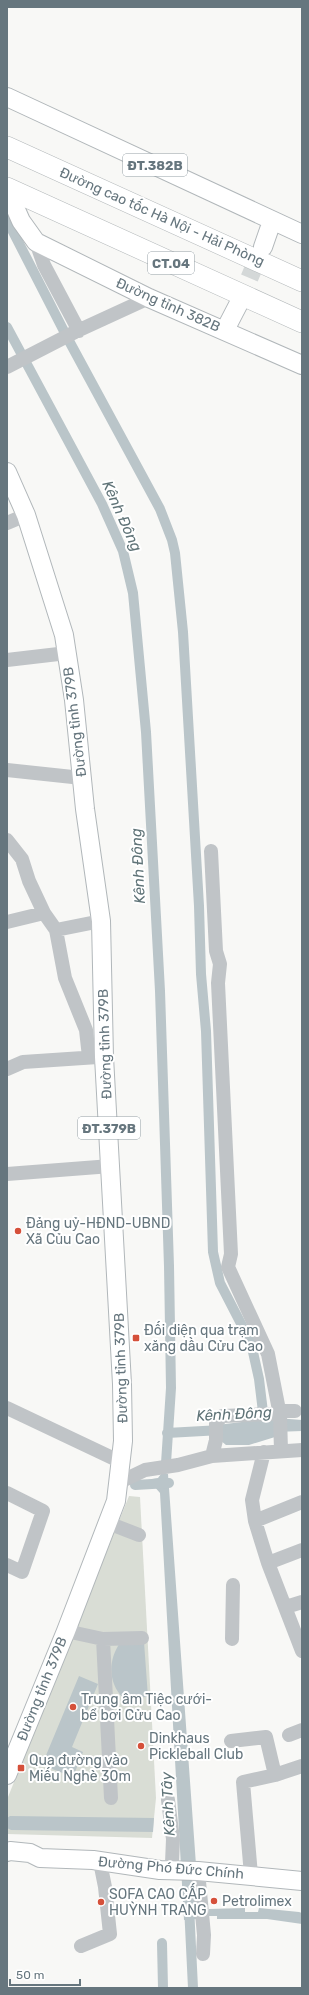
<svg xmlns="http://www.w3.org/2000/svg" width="309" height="1995" font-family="Rubik,sans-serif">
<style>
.green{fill:#d9ddd5}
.water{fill:#bac5c9}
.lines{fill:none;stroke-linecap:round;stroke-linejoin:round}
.canal{stroke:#bac5c9;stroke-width:10}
.major-tunnel{stroke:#d4d8d8;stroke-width:18;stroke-dasharray:18 9;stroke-linecap:butt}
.major-casing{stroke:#b1b7ba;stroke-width:20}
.highway-casing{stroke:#b3b8ba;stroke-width:22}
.minor{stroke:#c0c4c7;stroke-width:14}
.major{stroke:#fff;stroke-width:18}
.highway{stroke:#fff;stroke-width:21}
.poi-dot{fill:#d5503a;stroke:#fff;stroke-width:1.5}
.labels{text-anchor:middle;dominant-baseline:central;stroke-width:4;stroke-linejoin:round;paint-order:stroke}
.shield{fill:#fff;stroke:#949fa5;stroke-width:1}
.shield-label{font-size:13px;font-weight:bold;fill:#66767e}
.street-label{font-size:14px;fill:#66767e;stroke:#fff}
.poi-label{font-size:14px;fill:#66767e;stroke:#fff;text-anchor:start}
.water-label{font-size:15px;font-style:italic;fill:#607478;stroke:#fff}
</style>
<rect width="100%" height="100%" fill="#f8f8f6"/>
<path class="green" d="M129,1496L140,1497L156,1798L152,1838L7,1834L8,1797Z"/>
<path class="water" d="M276,1418L302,1420V1431L275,1432V1437L249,1445H226L220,1440L217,1425Z
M161,1474H168L197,1879L198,1919L184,1920L160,1493L153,1485L152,1479L158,1478Z
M144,1642L148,1697L123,1698C108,1683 108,1660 120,1643Z
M79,1676L98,1684L72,1747L83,1752L73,1777L42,1765Z
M10,1816L154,1818L153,1832L11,1830L7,1828V1818Z
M245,1908V1912H258L259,1908L299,1912L302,1913V1924L267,1919H217V1916H209V1909Z"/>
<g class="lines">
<path class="canal" d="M7,220L68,339L160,509L172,540L175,553L183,632L199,906L201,974L206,1031L213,1252L220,1283L251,1343L259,1379L263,1412
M7,327L102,504L123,551L133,593L146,732L160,991L169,1266L171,1388L166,1463
M167,1433L221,1430
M135,1480V1485L169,1483
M189,1906L193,1988
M162,1943L163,1988"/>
<path class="major-tunnel" d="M239,303L262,248"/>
<defs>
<path id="major" d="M7,97L302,234
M7,189L21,221L36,242L149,298L302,365
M263,247L272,221
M225,330L239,303
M7,472L26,515L64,635L74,700L85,809L101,921L104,1057L122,1384L123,1441L116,1501L66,1631L7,1775
M7,1852L10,1851L30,1853L40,1858L93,1860L160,1870L198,1871L302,1881"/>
<path id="highway" d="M7,147L302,281
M7,188L302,322"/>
</defs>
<use href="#major" class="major-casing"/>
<use href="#highway" class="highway-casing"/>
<path class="minor" d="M36,242L44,265L79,331
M7,367L75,332L149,298
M7,523L26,515
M7,660L67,653
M7,770L82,778
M7,840L22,859L29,881L44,913
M211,851L216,951L220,964L218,983L231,1254L228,1267L268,1354L280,1415L281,1451
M7,922L44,913L56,930L101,921
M56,930L65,978L86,1030L89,1057
M7,1069L23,1062L98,1057
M7,1174L111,1166
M7,1408L121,1462
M264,1452L252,1500L255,1521L268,1563L302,1651
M212,1456L216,1440V1423L222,1416L272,1414L279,1411H295
M120,1482L145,1470L178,1465L212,1456L302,1450
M7,1493L43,1511L22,1572L7,1565
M255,1521L302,1502
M108,1523L139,1535
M268,1563L302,1550
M286,1607L302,1602
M66,1631L103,1639L111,1798
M103,1639L142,1638
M232,1639L233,1585
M289,1735L302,1730
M231,1741L266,1737L275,1775
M168,1800L173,1839L172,1863
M198,1871L204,1935L203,1954
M251,1875L243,1782L275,1775L302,1766
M81,1946L110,1934L105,1887L100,1862"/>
<use href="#major" class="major"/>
<use href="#highway" class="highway"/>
</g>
<g class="poi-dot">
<circle cx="18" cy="1231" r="4"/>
<rect x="132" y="1334" width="8" height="8" rx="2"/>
<circle cx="73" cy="1707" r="4"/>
<circle cx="141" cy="1746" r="4"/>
<rect x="17" y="1764" width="8" height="8" rx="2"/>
<circle cx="214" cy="1901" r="4"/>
<circle cx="101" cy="1902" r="4"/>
</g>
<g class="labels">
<g class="shield">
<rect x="123" y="154" width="64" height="22" rx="3"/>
<rect x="148" y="252" width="46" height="22" rx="3"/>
<rect x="78" y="1117" width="62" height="22" rx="3"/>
</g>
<g class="shield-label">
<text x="155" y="165">ĐT.382B</text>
<text x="171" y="263">CT.04</text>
<text x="109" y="1128">ĐT.379B</text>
</g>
<g class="street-label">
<text transform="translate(162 217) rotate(24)">Đường cao tốc Hà Nội - Hải Phòng</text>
<text transform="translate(168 305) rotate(24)">Đường tỉnh 382B</text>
<text transform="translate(75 722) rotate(-97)">Đường tỉnh 379B</text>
<text transform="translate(105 1044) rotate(-92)">Đường tỉnh 379B</text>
<text transform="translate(121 1368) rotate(-92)">Đường tỉnh 379B</text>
<text transform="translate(42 1689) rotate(-68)">Đường tỉnh 379B</text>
<text transform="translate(171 1868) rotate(5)">Đường Phó Đức Chính</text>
</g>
<g class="poi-label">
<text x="26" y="1223">Đảng uỷ-HĐND-UBND<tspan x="26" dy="16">Xã Củu Cao</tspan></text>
<text x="144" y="1330">Đối diện qua trạm<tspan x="144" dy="16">xăng dầu Cửu Cao</tspan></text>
<text x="81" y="1699">Trung âm Tiệc cưới-<tspan x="81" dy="16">bể bơi Cửu Cao</tspan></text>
<text x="149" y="1738">Dinkhaus<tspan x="149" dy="16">Pickleball Club</tspan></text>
<text x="29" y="1760">Qua đường vào<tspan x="29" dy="16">Miếu Nghè 30m</tspan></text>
<text x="109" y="1894">SOFA CAO CẤP<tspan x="109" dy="16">HUỲNH TRANG</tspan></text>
<text x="222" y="1901">Petrolimex</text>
</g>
<g class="water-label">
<text transform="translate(122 516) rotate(66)">Kênh Đông</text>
<text transform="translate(138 866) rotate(-93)">Kênh Đông</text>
<text transform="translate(234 1414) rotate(-3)">Kênh Đông</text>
<text transform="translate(168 1804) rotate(-93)">Kênh Tây</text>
</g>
</g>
<rect width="309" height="1995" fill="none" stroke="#66767e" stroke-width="16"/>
<path d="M10 1979v6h70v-6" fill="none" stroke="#66767e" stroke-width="2"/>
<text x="16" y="1979" font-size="12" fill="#66767e" stroke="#ffffff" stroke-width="3" paint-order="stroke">50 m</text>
</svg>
